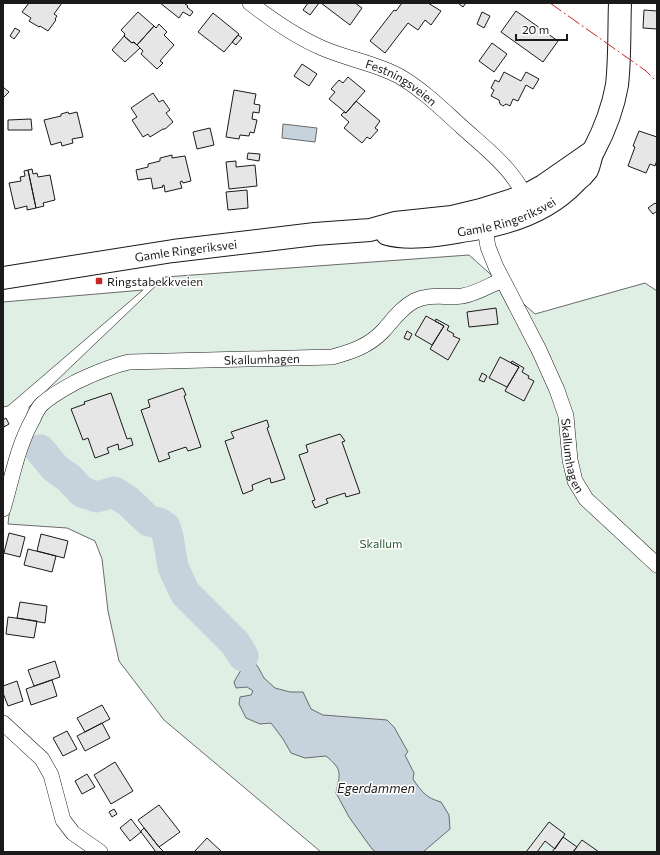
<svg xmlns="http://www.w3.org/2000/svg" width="660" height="855" font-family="Commissioner,sans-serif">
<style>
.green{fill:#e0efe3;stroke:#6a6a6a}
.water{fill:#c6d2dc;stroke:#6a6a6a}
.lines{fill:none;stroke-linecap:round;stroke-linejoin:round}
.river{stroke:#c6d2dc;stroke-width:31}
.building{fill:#e6e6e6;stroke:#1a1a1a}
.minor-casing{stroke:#1a1a1a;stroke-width:16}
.secondary-casing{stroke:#1a1a1a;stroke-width:24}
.minor{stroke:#fff;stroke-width:15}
.secondary{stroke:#fff;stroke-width:22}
.power{stroke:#c62828;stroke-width:1;stroke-dasharray:14 3 2 3;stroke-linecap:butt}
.poi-dot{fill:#c62828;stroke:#fff;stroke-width:1.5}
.labels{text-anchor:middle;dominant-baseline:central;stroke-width:3;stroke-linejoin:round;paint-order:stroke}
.street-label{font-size:12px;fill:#1a1a1a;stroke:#fff}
.poi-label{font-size:12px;fill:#1a1a1a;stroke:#fff;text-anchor:start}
.park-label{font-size:12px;fill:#2b5a34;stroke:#fff}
.water-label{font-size:13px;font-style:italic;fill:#1a1a1a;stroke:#fff}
</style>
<rect width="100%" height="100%" fill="#fff"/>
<path class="green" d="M469,255L535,314L645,283L657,291V852H321L164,720L119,661L108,611L102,559L95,541L67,528L8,524L10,506L31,437L29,407L165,277Z
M143,290L8,406L3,407V302Z"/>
<path class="water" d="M283,124L317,128L315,142L282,138Z
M246,653L258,667L264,678L275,688L290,692H303L311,709L323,715L387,720L394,727L408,752L405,755L414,773L413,779C422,792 426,798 441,802L449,815L450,829L423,852H376L372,849L349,817L336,793C340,773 343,770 326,756L305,758L291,753L283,739L271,723L260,724L246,718L239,704L240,697L251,695L253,691L247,687L236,688L234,682L241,670L240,658Z"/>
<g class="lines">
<path class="river" d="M40,450L55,468L69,478L82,492L97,497L114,492L129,502L149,521L159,523L165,527L168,537L173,567L185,593L235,643L243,656"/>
</g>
<path class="building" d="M29,3H62L54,14L57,16L55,19L56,20L48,31L40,26L39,27L29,21L31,18L22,12Z
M160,3H186L185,4L188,6L187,7L193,12L190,16L183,12L179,18Z
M308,3H319L310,15L303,10Z
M321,3H355L362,8L350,25Z
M402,3H428L441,11L431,25L425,20L418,30L408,23L385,53L370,41L394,10L396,11Z
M458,3H466L463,7Z
M644,10L657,11V29L643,28Z
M516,11L558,41L543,62L501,32Z
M138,12L154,26L137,45L133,42L132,43L124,36L125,34L121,30Z
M482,12L490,16L484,28L477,24Z
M213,13L239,34L224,52L198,32Z
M159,24L167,32L164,35L174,45L160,61L163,63L157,69L141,54L143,51L137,45L154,26L156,28Z
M15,28L20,31L14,39L10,36Z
M125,35L124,36L132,43L134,42L140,48L125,62L112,50Z
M238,35L242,38L236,45L232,42Z
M492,43L507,54L494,72L479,61Z
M302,64L317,74L309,86L294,76Z
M504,72L521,81L526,72L539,79L533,89L526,85L518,101L513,99L510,106L506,104L503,106L500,104L499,100L491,96L494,90L491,88L495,80L499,82Z
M348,77L365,91L346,113L329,99L335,92L331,89L339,80L343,83Z
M3,87L9,92L3,98Z
M234,90L256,94L254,104L260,105L259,113L253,112L252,119L257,120L254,133L250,132L249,136L240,135L239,139L226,137Z
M153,93L159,102L163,100L170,110L166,113L173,122L165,129H163L150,137L148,134L143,137L132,120L137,117L131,108Z
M356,101L380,121L375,128L378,130L370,139L367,137L362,143L344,128L349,122L341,115L344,112L346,113Z
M68,112L69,114L77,112L83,137L72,139L73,143L62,146L61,142L51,145L44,120L61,116V114Z
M31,119L32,130H8V120Z
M210,128L214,145L197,149L193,132Z
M639,131L657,137V160L655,166L650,164L646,173L628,166L635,147L633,146Z
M248,153L260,154L259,161L247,159Z
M172,155V158L185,156L191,181L183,183L182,181L180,182L182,188L165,192L164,185L162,186L163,187L153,189L151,178L138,180L136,170L148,167V164L160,161V158Z
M236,161V167L255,165L257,186L229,189L226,162Z
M32,169L33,174L37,173L38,177L50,175L55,200L43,203L44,206L36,208L28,170Z
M28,170L36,208L27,210V206L15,209L9,183L21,181L20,177L25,176L24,171Z
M247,190L248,208L228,210L226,192Z
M655,203L657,205V211L653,214L648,208Z
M496,308L498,324L469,327L467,312Z
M426,316L444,326L432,345L415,335Z
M436,319L449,326L447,330L454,334L453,336L460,339L448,360L430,349L444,326L435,321Z
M407,331L412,334L409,340L404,338Z
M500,357L519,367L507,387L489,378Z
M512,361L524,368L522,372L529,376L528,378L534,381L524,401L505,391L519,367L511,363Z
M482,373L487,376L484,382L479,380Z
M183,388L186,395L184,396L201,447L188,451L186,447L168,453L170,458L159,462L141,410L150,407L148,400Z
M111,393L127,439L131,438L133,445L119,450L118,444L107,448L109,453L95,458L88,438L83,440L71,409L85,404L84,402Z
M6,418L9,424L4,427L3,420Z
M267,420L269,427L267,428L285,479L271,483L270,478L252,485L253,490L243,494L225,441L234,438L231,432Z
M340,434L345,441L342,442L360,493L346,497L345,493L326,499L328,503L315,508L312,501L315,500L299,455L308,452L306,445Z
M9,533L25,537L20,557L4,553Z
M41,534L68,541L64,558L37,551Z
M28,549L56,556L52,572L24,565Z
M20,602L47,606L45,623L17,618Z
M8,617L37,621L34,638L6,634Z
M55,661L60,677L34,686L28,670Z
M52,680L57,696L31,705L26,689Z
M17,681L23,701L8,706L3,693V686Z
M102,705L110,719L85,732L77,718Z
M102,723L110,738L85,751L77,736Z
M67,731L77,749L63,756L53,738Z
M115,762L133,791L111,804L94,775Z
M87,774L95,787L82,794L75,781Z
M159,805L180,832L159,847L138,820Z
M114,809L117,814L112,817L109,812Z
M131,819L141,832L130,841L120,828Z
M549,822L565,834L555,849L545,841L537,852H526Z
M144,828L159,847L164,852H156L141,832V831Z
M563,837L577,847L573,852H552Z
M207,838L222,852H194Z
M582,840L599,852H573Z"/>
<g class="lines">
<defs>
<g id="minor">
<path id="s1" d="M250,3C272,20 297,37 322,48C347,59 375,63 399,76C423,90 442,109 462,127C485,148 511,167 525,196"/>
<path id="s2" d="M483,217L488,247L496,267L539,350L557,390L566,416L570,460L575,481L586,499L657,565"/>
<path id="s3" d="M3,509C12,479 17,447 33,419C35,414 38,408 42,404C53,394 65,388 78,381C95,373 111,366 129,362L332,357C351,352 369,346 383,331C392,321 401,308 414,301C431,293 445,298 462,296C476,294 490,285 502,280"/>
<path d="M3,723L42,759L51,775L63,820L73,833L100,852"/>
</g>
<g id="secondary">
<path id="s4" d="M387,234C413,241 447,233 474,229C512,223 550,209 576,181C580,178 584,174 587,170C590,164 590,156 594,150C605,129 613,108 617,85C620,58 619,30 620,3"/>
<path id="s5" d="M3,278L173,251L315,234L370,230L395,223L452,217L481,210L525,196L543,186L592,152"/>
</g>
</defs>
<use href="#minor" class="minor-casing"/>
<use href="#secondary" class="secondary-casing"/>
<use href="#minor" class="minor"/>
<use href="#secondary" class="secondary"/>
<path class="power" d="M550,3L646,71L657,82"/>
</g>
<rect class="poi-dot" x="95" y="277" width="8" height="8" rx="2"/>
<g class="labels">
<g class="street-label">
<text stroke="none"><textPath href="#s1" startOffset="172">Festningsveien</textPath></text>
<text stroke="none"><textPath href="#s4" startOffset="122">Gamle Ringeriksvei</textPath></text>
<text stroke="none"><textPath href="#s5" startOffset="185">Gamle Ringeriksvei</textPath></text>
<text stroke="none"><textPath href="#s3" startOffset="343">Skallumhagen</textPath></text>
<text stroke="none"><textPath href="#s2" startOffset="257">Skallumhagen</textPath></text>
</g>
<g class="poi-label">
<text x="107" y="281">Ringstabekkveien</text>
</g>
<g class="park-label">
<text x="381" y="543">Skallum</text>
</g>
<g class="water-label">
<text x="376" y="788">Egerdammen</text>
</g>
</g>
<rect width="660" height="855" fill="none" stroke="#1a1a1a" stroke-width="8"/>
<path d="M516 34v6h51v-6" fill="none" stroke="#1a1a1a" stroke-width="2"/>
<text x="522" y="34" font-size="12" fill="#1a1a1a" stroke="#ffffff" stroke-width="3" paint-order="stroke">20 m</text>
</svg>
